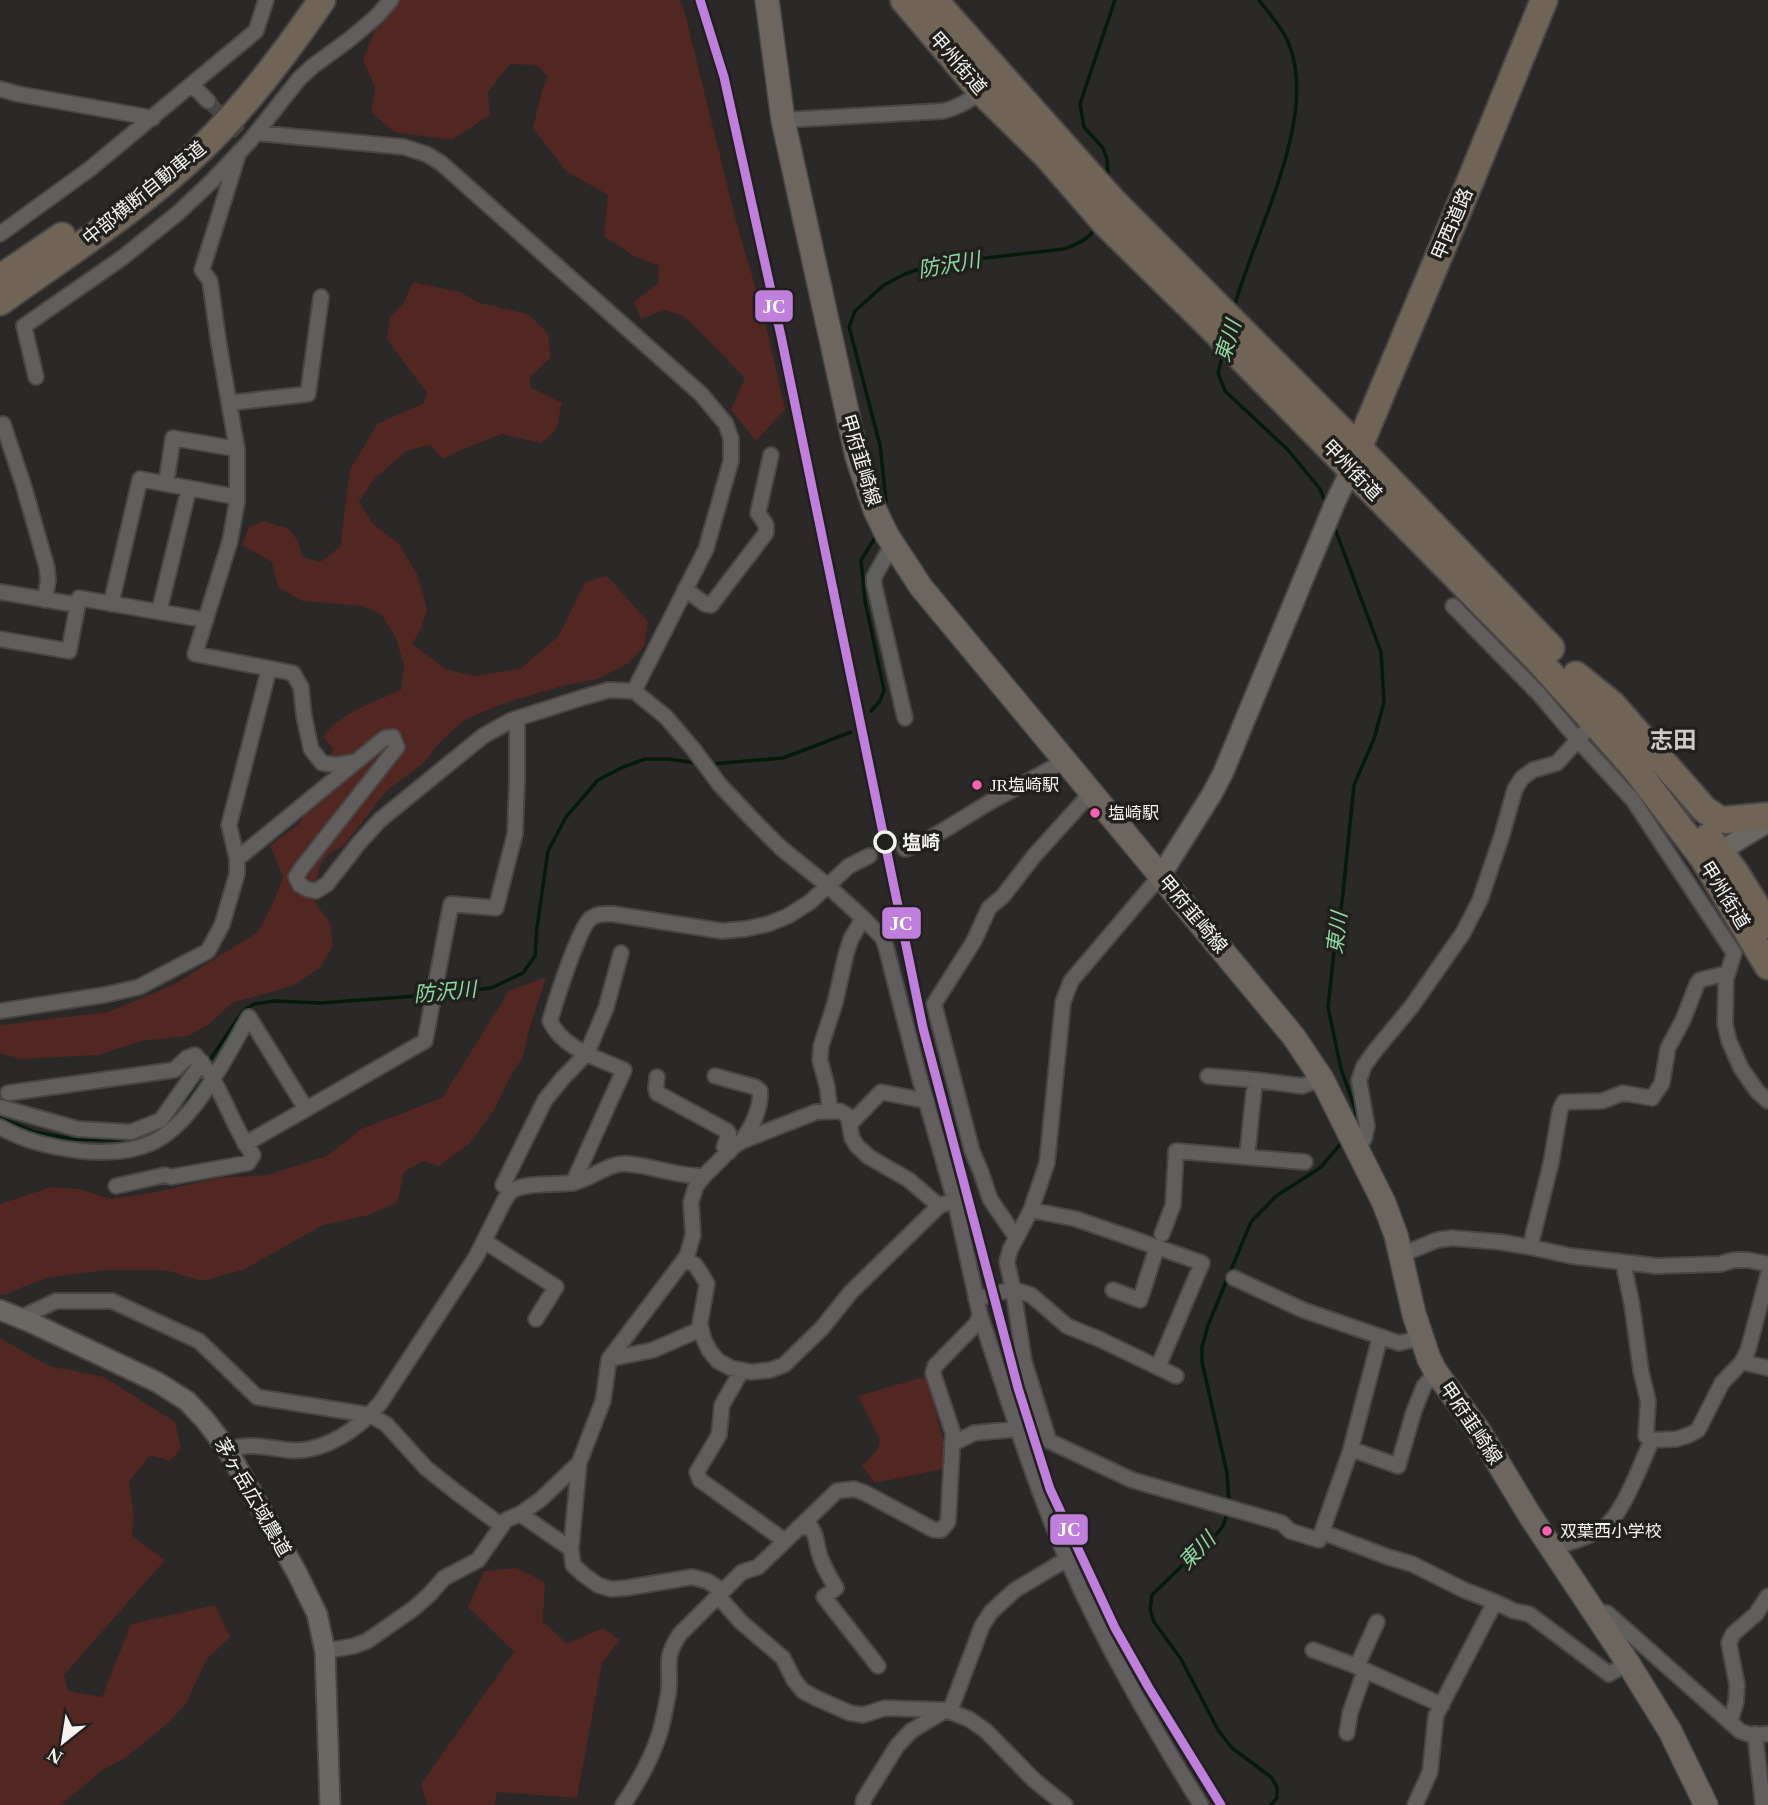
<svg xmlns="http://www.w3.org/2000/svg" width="1768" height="1805" font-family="'Times New Roman','Noto Sans JP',serif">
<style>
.green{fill:#522621}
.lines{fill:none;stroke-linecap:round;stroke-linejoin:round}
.stream{stroke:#041b0b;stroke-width:3.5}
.street-tunnel{stroke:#484746;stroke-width:14;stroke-dasharray:14 7;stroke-linecap:butt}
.street-casing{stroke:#484746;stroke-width:18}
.secondary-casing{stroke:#484746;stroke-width:23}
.primary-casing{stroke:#484746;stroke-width:26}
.highway-casing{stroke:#484746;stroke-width:30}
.street{stroke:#605f5e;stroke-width:14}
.secondary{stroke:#6b6762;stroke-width:19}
.primary{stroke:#6c665e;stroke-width:23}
.highway{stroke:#6f6456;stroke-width:26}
.rail-1-casing{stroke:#21201d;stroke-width:14}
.rail-1{stroke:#c07fdc;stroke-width:9}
.bus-dot{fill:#f860b3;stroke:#21201d;stroke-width:2.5}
.stop-dot{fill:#21201d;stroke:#f3f3f1;stroke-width:3.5}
.labels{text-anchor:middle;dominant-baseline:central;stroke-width:7;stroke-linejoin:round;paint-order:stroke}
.bus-label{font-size:17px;fill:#f3f3f1;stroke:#21201d;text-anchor:start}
.street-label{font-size:19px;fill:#f3f3f1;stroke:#21201d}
.stop-label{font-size:19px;font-weight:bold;fill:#f3f3f1;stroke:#21201d;text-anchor:start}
.water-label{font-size:21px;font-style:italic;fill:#8ad9a0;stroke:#21201d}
.quarter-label{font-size:23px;font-weight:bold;fill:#cccbc7;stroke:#21201d}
.line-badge{stroke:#21201d;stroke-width:2.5}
.badge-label{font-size:19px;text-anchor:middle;font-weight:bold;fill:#fff}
</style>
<rect width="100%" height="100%" fill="#2a2928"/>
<path class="green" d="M387,0H680L684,10L736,221L764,317L785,409L756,441L731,410L745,378L684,316L665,310L641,319L634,302L659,283L658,265L635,257L604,236L608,195L566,171L533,128L542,91L548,76L536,65L510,64L488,92L490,115L452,140L394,132L371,112L375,87L363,60Z
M413,282L460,292L480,303L528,314L548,334L551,357L530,377V387L562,403L556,430L541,443L502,434L463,449L443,459L430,445L406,451L375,478L359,501L373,524L398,543L417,574L427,609L421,629L412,644L446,669L474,676L520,669L558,637L585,582L607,576L648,622L644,646L629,663L598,679L566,685L508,702L464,720L437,745L425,762L386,791L343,847C316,855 317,877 314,901L330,923L333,946L320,968L292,986L232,1003L208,1025L188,1036L140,1041L98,1055L21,1059L0,1053V1025L108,1012L173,985L258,932L274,901L283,877L270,845L299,824L326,774L333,749L323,737C340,712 375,702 401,690L404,665L395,636L381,614L362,606L302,601L278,587L272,562L242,545L249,527L264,521L289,529L298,541L302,557L320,562L340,547L350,470L377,424L424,403L427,393L397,353L387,338L390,317L403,304Z
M546,977L528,1033L523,1057L510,1077L494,1110L469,1144L439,1166L423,1161L404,1172L397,1203L365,1216L323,1225L243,1270L202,1281L165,1270H105L46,1278L3,1295L0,1294V1204L51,1187L79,1189L111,1199L156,1192L218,1178L268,1175L327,1156L361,1129L442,1098L509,991Z
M0,1338L49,1366L104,1377L175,1422L181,1448L170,1461L150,1455L129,1482L134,1516L132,1536L165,1560L64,1675L68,1691L102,1697L131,1624L215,1605L230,1637L206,1660L186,1704L166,1725L125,1758L102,1770L61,1805H0Z
M927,1376L947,1456L943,1469L875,1483L862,1466L878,1449L880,1440L858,1396Z
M516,1568L545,1582L543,1621L567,1644L603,1628L620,1640L602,1663L577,1798L497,1792L495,1805H427L421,1784L514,1652L468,1607L484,1571Z"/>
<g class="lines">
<path class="stream" d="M1108,177L1107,159L1103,148L1084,127L1080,104L1115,0
M1234,308C1254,233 1319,119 1289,44C1283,28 1269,14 1259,0
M1223,353L1218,373L1225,391L1288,450L1320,489L1327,506
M885,507L886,501L880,445L849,327L855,311L884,285L905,274L933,264L1064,249C1075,245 1090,239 1095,228
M1334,526L1381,652L1384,702L1374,739L1354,785L1342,902L1335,943L1328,1007L1341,1069L1356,1111L1355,1122
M871,711L880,701L884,690L865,601L861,560L877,535
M711,764L783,758L851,732
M439,994L491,988L523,973L535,956L537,927L548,851L566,817L598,780L621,768L645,759H668L696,763
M207,1064L243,1011L254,1004L275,1001L320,1003L431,995
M0,1118L35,1132L71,1139L134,1140L162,1129L179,1111L202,1074
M1229,1504L1227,1473L1202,1362V1347L1208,1325L1251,1222L1276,1196L1320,1168L1344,1140
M1228,1511L1223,1526L1211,1541L1198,1550L1152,1595L1150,1609L1154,1622L1181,1659L1218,1730L1232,1748L1271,1777L1277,1787V1798L1271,1805"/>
<path class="street-tunnel" d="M208,101L240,133"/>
<defs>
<path id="street" d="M192,85L208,101
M0,89L18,94L153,118
M783,120L943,111C958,108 969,100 982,92
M257,133L404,147L426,154L441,163L701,394L726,424L731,439V461L706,549L634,691
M239,152L202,270L210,281L219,345L237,449V502L230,541L195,654L293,673L301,687L304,716L311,749L322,763L336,765L355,762
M0,234L91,168L256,31L266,0
M36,377L24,326L122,258L178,213L212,181L249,142L299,79L313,66L350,39L377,16L391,0
M229,403L308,394L321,297
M3,424L24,487L47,568L48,580L45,600
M166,484L173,438L237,449
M892,545L874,577V584L905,718
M685,589L705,604L711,605L766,533V525L758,513L771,455
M0,592L78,605
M111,604L140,479L237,497
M1453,606L1540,695L1578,740L1633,800L1734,953L1726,979L1725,1024L1729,1041L1741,1068L1757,1091L1768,1101
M159,612L189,488
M0,639L69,651L79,598L206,620
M905,849L926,841L990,802L1065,761
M237,859L385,738L393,737L397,747L301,869L296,877L300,885L307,889L316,891L327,884L359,843L380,820L483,736L512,720L581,698L609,690L634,691L666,717L694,750L720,785L754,821L781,848L828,886L863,918L882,937L886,947L919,1076L955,1201L980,1315L976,1324L935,1366L933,1373L953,1433L948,1522L941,1530H934L865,1493L854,1489L837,1491L758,1567L742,1572L680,1634C661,1662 673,1669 668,1696C665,1709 663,1725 658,1738C650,1762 637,1784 623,1805
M1161,875L1071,981L1063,1002L1047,1163L1031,1210L1010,1250L1007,1262L1013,1289L1024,1361L1049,1441L1132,1480L1282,1523L1290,1531L1319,1540L1350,1452L1380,1337
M0,1011L104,995L139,987L208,951L222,925L237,874V859L229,825L269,669
M715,1076L755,1087L760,1091C761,1110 752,1126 742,1141
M1208,1076L1255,1080L1302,1086L1322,1079
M657,1077L656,1088L657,1093L727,1131L729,1134L724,1147L729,1152
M8,1093L174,1070L187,1058L195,1055C222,1083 230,1124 253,1155L248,1163L171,1177L165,1175L116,1186
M0,1107L78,1129L131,1132L161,1120L202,1062
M830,1111L827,1086L820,1060L821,1046L835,1003L846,954L851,939L863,918
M851,1123L881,1092L927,1101
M0,1127C24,1141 55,1148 82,1151C105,1153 131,1152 151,1143C193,1125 227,1055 249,1017L306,1109
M245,1144L425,1041L451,904L496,908L515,834L517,781V719
M1357,1149L1364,1139L1367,1126L1359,1080L1364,1066L1374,1052L1412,1006L1463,933L1480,900L1502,835L1515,789L1522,778L1533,770L1557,763L1594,722
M1247,1157L1255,1080
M573,1183L624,1070C598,1058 563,1049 550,1021C555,1003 579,927 591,918C598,913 605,914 613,914L722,931L745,929L768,924L788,916L810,902L849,866L869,856
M511,1191L503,1185L545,1100L563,1078L587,1053L606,1008L621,953
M1031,1210L1076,1219L1157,1247L1140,1300L1113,1290
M1162,1234L1173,1205L1176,1151L1305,1162
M1016,1237L990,1199L981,1172L972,1151L934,1004L974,941L989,908L1003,896L1034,856L1091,793
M484,1241L556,1287L536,1319
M1157,1247L1202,1263L1158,1367
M1530,1247L1551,1163L1560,1110L1564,1102L1602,1101L1623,1093L1652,1098L1662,1083L1668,1048L1683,1020L1697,984L1700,980L1728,973
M1401,1255L1437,1240L1452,1238L1500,1242L1530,1247L1571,1256L1657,1266L1720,1264L1734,1260H1748L1768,1264
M685,1259L695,1265L702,1275L707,1284L700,1323L703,1337L709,1350L718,1361L731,1368L751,1372L770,1370L784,1365L822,1328L851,1292L939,1206L947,1203
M1623,1262L1632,1305L1641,1371L1648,1401L1646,1436L1652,1440
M1234,1278L1303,1310L1399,1343L1421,1338
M976,1299L1013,1289L1031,1295L1067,1326L1099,1339L1176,1376
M980,1315C1007,1396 1032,1478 1066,1557C1104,1644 1151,1724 1201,1805
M20,1318L56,1301H112L199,1341L257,1397L370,1415L386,1424L426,1468L456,1492L502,1526
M609,1359L653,1350L701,1329
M1742,1362L1768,1368
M742,1370L722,1405L719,1435L697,1472L700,1480L785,1541
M952,1444L974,1433L1018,1429
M227,1449C252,1443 263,1447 287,1450C323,1454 359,1429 381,1402L476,1257L505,1199C506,1198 510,1192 512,1191C524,1182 556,1185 571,1183C592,1180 607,1162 628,1164C654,1166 678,1177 704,1176L734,1146L742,1141L816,1112L840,1111L848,1116L852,1138L857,1146L869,1157L909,1180L939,1206
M1351,1449L1398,1466L1414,1411L1424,1386L1436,1372
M520,1514L571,1549L573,1565L584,1575L598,1585L611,1589L626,1588L692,1577L707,1581L723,1591
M798,1528L810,1526C816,1534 816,1540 818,1549C821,1563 829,1576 836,1588L824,1597L878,1666
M1322,1532L1388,1557L1412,1564L1464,1590L1495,1602L1514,1611L1529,1614L1609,1674L1628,1663
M571,1549L579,1463
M1551,1549C1567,1543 1590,1537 1603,1528C1623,1515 1641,1463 1652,1440L1676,1439L1689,1435L1698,1430L1722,1383L1742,1362L1748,1350L1768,1275
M718,1596L741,1622L783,1658L794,1680L803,1691L816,1698L850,1713L863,1715L885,1708L946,1710L969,1719L986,1731L1034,1780L1065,1805
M1594,1612L1607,1613L1740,1731L1751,1735L1768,1734
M1313,1650L1351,1664L1442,1705
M325,1651L354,1646L367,1641L413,1609L429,1595L444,1578L478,1560L506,1520L520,1514L540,1500L579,1463L603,1401L609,1359L687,1256L693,1235L691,1202L696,1186L704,1176
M1357,1666L1377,1622
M950,1711L982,1626L991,1612L1015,1590L1067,1559
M1730,1722L1736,1702L1737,1685L1729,1643L1733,1634L1756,1614L1768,1596
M1347,1733L1350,1713L1365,1670
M1755,1734L1763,1805
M863,1805L864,1799L897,1746L911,1731L944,1711
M1415,1805L1430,1772L1436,1715L1495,1602"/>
<path id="secondary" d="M1719,852L1768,822
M1161,875L1212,794L1223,773L1334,505L1351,469
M0,1310L30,1322L157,1382L187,1401L205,1420L227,1449L297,1573L317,1614L325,1651L330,1805"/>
<path id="primary" d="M767,0L783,120L857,457L875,510L887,535L921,587L1294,1037L1322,1079L1384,1203L1396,1235L1414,1314L1429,1359L1436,1372L1479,1431L1529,1514L1628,1663L1670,1731L1706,1805"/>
<path id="highway" d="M904,0L982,92L1046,155L1105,223L1216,332L1538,660L1594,722L1637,771L1704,859L1768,966
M934,0L1112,200L1358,447L1551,648
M0,278L62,236
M0,302C68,253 140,208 200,150C247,105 286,52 322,0
M1353,461L1472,177L1544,0
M1576,675L1612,704L1705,810L1719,819L1725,820L1768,816
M1708,837L1735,872L1768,925"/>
</defs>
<use href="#street" class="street-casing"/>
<use href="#secondary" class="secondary-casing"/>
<use href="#primary" class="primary-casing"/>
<use href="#highway" class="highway-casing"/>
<use href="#street" class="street"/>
<use href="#secondary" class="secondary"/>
<use href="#primary" class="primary"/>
<use href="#highway" class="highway"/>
<defs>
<path id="rail-1" d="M700,0L724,77L781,336L923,1028L1018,1388L1050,1489L1115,1628L1149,1688L1221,1805"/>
</defs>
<use href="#rail-1" class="rail-1-casing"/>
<use href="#rail-1" class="rail-1"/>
</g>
<g class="bus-dot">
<circle cx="977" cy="785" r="6"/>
<circle cx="1095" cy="813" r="6"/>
<circle cx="1547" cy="1531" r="6"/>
</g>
<circle class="stop-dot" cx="885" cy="842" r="10"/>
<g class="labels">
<g class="bus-label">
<text x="990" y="785">JR塩崎駅</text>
<text x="1108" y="813">塩崎駅</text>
<text x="1560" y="1531">双葉西小学校</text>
</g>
<g class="street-label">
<text transform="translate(958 63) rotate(49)">甲州街道</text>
<text transform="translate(144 193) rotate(-39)">中部横断自動車道</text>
<text transform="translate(1452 224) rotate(-67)">甲西道路</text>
<text transform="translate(861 460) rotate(73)">甲府韮崎線</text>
<text transform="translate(1352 470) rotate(46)">甲州街道</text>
<text transform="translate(1725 895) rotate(58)">甲州街道</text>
<text transform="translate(1193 914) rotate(50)">甲府韮崎線</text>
<text transform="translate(1471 1423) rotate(56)">甲府韮崎線</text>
<text transform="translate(253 1497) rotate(60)">茅ヶ岳広域農道</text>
</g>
<g class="stop-label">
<text x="902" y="842">塩崎</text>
</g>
<g class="water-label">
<text transform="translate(949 265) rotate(-10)">防沢川</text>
<text transform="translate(1228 341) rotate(-73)">東川</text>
<text transform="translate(1337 933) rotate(-83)">東川</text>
<text transform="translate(445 992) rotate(-5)">防沢川</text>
<text transform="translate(1197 1551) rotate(-46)">東川</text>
</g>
<g class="quarter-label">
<text x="1673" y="740">志田</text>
</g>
</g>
<g class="line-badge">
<rect x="754" y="289" width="40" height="34" rx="7" fill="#c07fdc"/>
<rect x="881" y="906" width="41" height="34" rx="7" fill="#c07fdc"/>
<rect x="1049" y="1513" width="40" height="33" rx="7" fill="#c07fdc"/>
</g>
<g class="badge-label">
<text x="774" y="313">JC</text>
<text x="901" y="930">JC</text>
<text x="1069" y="1536">JC</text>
</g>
<g transform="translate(63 1742) rotate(210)" stroke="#21201d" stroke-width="5" paint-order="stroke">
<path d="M0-5L12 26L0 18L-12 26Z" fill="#f3f3f1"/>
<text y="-10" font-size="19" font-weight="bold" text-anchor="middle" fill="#f3f3f1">N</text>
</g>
</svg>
